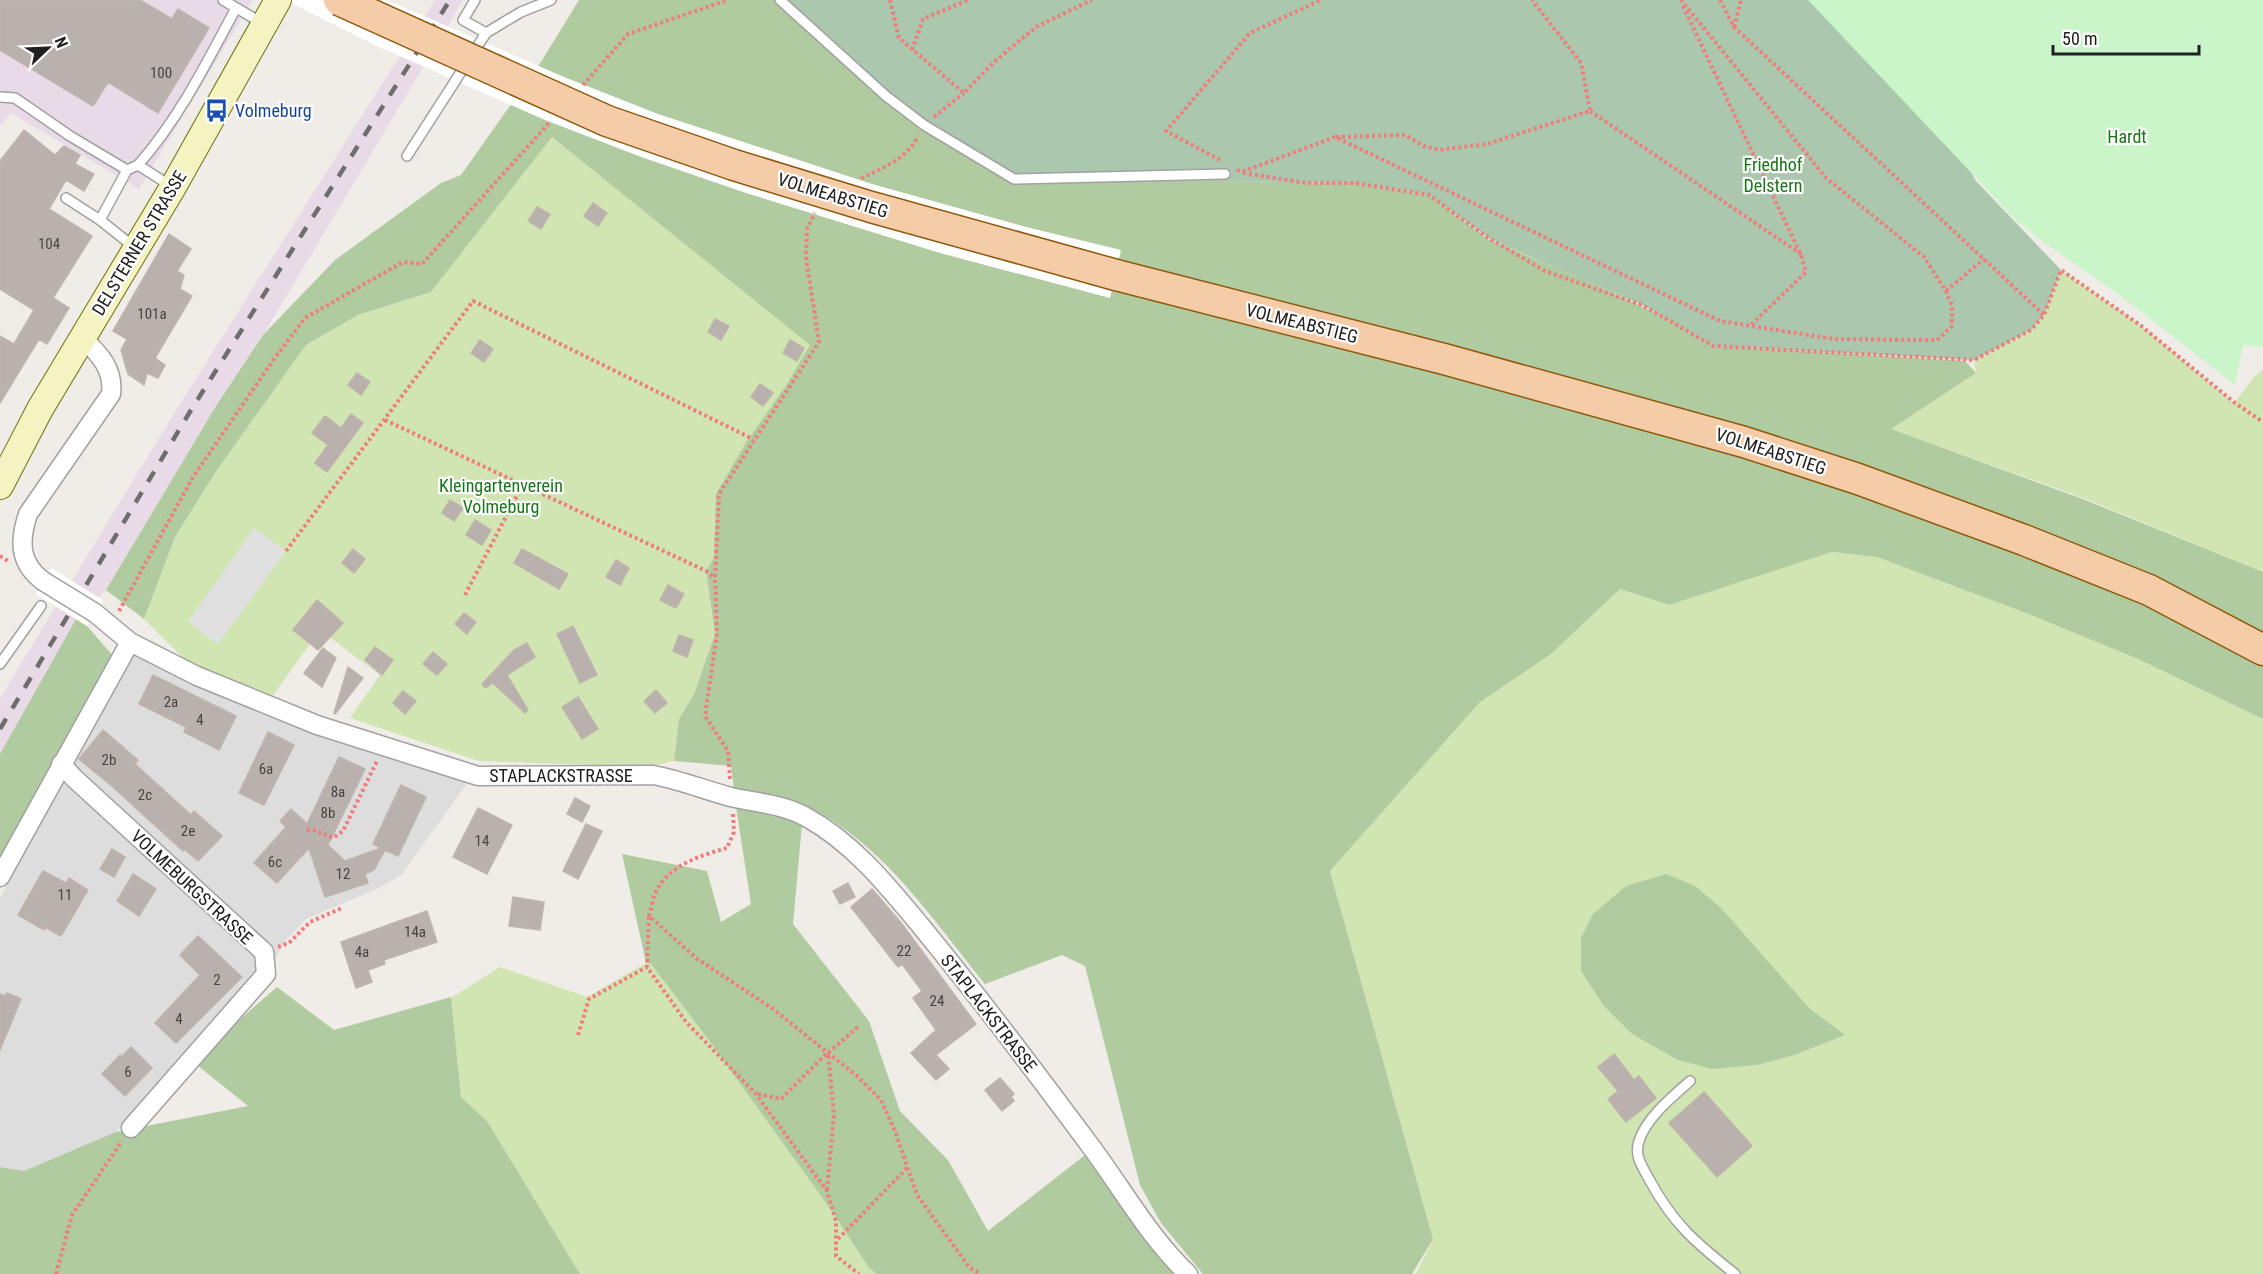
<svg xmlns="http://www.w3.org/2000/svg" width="2263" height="1274" font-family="'Roboto Condensed',sans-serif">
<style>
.residential{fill:#dedddd}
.industrial{fill:#e8dae7}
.grass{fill:#d0e5b2}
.forest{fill:#b1cba0}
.cemetery{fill:#abc7ad}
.park{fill:#caf5c9}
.parking{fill:#e0e0e0}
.pier{fill:#fff}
.building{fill:#b9b1ad;stroke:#c0b3ab;stroke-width:1.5}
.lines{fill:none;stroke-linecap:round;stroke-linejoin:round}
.lane-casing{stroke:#a1a1a1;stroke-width:12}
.street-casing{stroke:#a1a1a1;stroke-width:21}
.secondary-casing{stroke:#6d700f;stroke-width:28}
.primary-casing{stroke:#8f590d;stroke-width:33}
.path{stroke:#ee7d7b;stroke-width:4;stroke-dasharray:3 3;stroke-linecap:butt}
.lane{stroke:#fff;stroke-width:9}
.street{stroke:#fff;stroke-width:18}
.secondary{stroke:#f4f3c1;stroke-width:26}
.primary{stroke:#f4cda8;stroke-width:30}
.rail{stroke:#6e6e6e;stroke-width:4.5;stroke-dasharray:12 12;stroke-linecap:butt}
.street-bridge-casing{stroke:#a1a1a1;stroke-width:21;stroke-linecap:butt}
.primary-bridge-casing{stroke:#8f590d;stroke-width:33;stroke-linecap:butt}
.street-bridge{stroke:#fff;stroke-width:18}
.primary-bridge{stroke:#f4cda8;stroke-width:30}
.labels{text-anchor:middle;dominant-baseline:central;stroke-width:4.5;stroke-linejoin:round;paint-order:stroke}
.number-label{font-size:15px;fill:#464443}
.transit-label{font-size:18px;fill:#164399;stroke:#fff;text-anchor:start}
.park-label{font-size:18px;fill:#167716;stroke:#fff}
.street-label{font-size:18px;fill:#202020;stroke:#fff}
</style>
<rect width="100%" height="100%" fill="#f0ece8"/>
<path class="residential" d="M133,654L192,682L471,778L401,875L377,889L306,919L285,941L268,974L114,1134L24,1171L0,1167V898L74,757Z"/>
<path class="industrial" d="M0,0H253L139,189L11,113L0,126Z
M435,0H463L263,335L216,406L106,590L76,619L0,754V698L180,404Z"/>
<path class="grass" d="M552,137L811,345L785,387L714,558L706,572L715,634L694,694L679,719L674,761L648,767L479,761L350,718L380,675L320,630L271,698L192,667L144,619L175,537L215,473L306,345L358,315L431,292Z
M2061,270L2140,325L2234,403L2254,377L2263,370V572L2084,498L1890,429L1976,373L1974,360L2031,330L2044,315Z
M1832,552L1877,557L2026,613L2138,659L2263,719V1274H1416L1433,1239L1330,871L1480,702L1551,654L1620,589L1669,605Z
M646,963L651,964L707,1038L831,1210L869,1268L877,1274H580L487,1121L461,1097L451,998L500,967L587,997Z"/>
<path class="forest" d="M579,0H780L1014,178L1355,183L1429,195L1488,239L1592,283L1666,318L1713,346L1965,361L1976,373L1891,429L2083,499L2263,572V719L2138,659L2026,613L1877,557L1832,552L1669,605L1620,589L1551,654L1480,702L1330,871L1433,1239L1412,1274H1203L1161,1223L1140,1185L1085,966L1062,955L985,984C933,920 884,845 809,807C786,795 759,793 734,788L731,766L674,761L679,719L694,694L715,634L706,571L714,558L716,494L747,441L785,387L810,345L552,137L431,292L358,315L306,345L215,473L175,537L144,619L106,590L216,406L263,335L335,260L441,183L461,175L541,62Z
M76,619L87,626L113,656L0,856V754Z
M736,807L779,814L802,824L793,924L869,1021L900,1111L948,1160L988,1231L1085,1155L1144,1238L1176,1274H877L869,1268L831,1210L707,1038L651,964L646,963L622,854L707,871L721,922L751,904Z
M1666,874L1695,886L1721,908L1810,1009L1845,1035L1794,1055L1757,1065L1712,1069L1678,1060L1632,1034L1604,1006L1581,971V938L1593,914L1626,886Z
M277,987L334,1030L451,997L461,1097L487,1121L580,1274H0V1167L24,1171L116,1132L248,1106L192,1061Z"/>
<path class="cemetery" d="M780,0H1876L1976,181L2061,270L2044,315L2031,330L1974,360L1713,346L1644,306L1490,239L1429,195L1355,183L1014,178L924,125Z"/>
<path class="park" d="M1808,0H2263V347L2243,345L2235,385L2121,296L2042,241L2014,218Z"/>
<path class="parking" d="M254,528L286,551L218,644L188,622Z"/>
<path class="pier" d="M285,0H387L564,77L658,114L872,184L1026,227L1121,250L1110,298L940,253L746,193L644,158L545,120L447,77L377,46Z
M51,568L103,600L87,626L36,594Z"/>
<path class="building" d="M0,0H140L172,19L178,9L209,28L158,113L108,82L93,106L0,50Z
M24,130L55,155L64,146L80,155L75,164L94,174L84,191L66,180L49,209L92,236L53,298L69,308L47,344L39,339L0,403V336L14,344L34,310L0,289V161Z
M593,203L607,213L598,226L584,216Z
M537,207L550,214L541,229L528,221Z
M169,234L191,249L177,271L184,275L180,289L192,296L155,358L165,365L158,378L147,373L144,385L128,374L121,350L127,339L113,331Z
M715,319L729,326L721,340L708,332Z
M480,340L493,349L484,362L471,353Z
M790,340L804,348L797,361L783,353Z
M357,373L370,382L361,395L348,385Z
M760,384L773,393L763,406L751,397Z
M351,414L363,423L327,472L315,463L328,445L312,433L325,416L341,428Z
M450,500L463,508L454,521L442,513Z
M475,520L491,530L482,545L466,535Z
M353,549L365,559L354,573L342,563Z
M522,549L568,574L559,589L514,563Z
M616,560L629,568L620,585L606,577Z
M668,585L684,594L676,608L660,600Z
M317,600L343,623L318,650L293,630Z
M464,613L476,622L467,634L455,624Z
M573,626L597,675L580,683L557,634Z
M679,635L693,640L687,657L673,651Z
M527,643L535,657L507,675L528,710L525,713L493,683L485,688L482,684L514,650Z
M375,647L393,660L382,675L365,660Z
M323,648L336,658L322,687L304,673Z
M433,652L447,664L437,675L423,664Z
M348,667L363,678L335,714L334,713Z
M153,675L236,716L219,750L184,732L186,727L139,704Z
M656,690L667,703L655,713L644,701Z
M403,691L416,701L405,714L393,703Z
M578,697L598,729L582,739L562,707Z
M103,730L138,760L135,764L191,815L194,811L222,836L198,861L184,849L183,851L113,787L79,759Z
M268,732L294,745L264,805L239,793Z
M339,757L365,769L328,845L345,861L381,848L373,844L401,785L426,797L398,856L385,850L374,870L365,874L368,883L325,897L309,848L277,883L254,863L286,827L280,821L291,809L307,824Z
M575,798L590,806L582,822L567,814Z
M478,808L512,825L487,874L453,857Z
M586,824L602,831L578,879L563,871Z
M112,849L125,857L114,877L100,869Z
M43,871L66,883L69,878L88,890L61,936L45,927L44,930L18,915Z
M133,874L156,889L139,916L117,901Z
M848,883L855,897L840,904L833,891Z
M872,889L902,924L976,1024L936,1055L949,1069L936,1080L911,1053L936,1030L913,998L922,991L902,964L898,967L851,907Z
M513,897L544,902L540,930L509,926Z
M427,911L437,942L384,960L385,964L368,970L372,982L356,988L341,942Z
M198,936L242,977L176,1043L155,1023L200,975L180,955Z
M7,993L21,999L0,1050V994L6,996Z
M131,1047L152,1068L125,1096L102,1074L120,1055L121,1057Z
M1614,1054L1634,1080L1639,1076L1656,1098L1626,1122L1608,1099L1618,1091L1598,1067Z
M1000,1078L1014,1094L1011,1097L1014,1101L1002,1111L985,1090Z
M1704,1092L1752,1146L1717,1177L1669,1123Z"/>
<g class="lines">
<defs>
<path id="lane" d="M223,0L262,23
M780,0L886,96L924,125L1014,179L1225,174
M486,33L521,12L551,0
M0,97L15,98L70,136L127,170L138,165L171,186
M407,156L486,33L463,20L475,0
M138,165C179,119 207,62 236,8
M66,198L100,220L134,247
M100,220L127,170
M0,664L41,606
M1690,1081C1673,1096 1646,1118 1639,1141C1634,1156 1642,1166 1649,1179C1673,1224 1696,1243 1735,1274"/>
<path id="street" d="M43,581C19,563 19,541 28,514L111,394C114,370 100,354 83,339
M95,613L130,642L197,676L317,725L478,776L653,775C680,780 705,790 731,797C756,803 783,804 806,817C852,842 887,885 920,925C980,998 1036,1073 1092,1148C1123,1190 1150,1238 1188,1274
M61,764L75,779L264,952L266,974L131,1128
M0,877L130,642"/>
<path id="secondary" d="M0,486L40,409L173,187L278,0"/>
<path id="primary" d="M1116,275L1444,359L1744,442L1858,479L2024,540L2149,590L2263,650"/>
</defs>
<use href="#lane" class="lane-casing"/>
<use href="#street" class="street-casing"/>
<use href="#secondary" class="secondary-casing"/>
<use href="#primary" class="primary-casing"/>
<path class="path" d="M890,0L899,38L964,93L994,62L1036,27L1092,0
M1720,0L1734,27L2044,315
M1683,6L1801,255L1806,272L1751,325
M1734,27L1741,0
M912,50L923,19L968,0
M583,85L628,34L728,0
M1590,111L1801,254
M934,117L964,93
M1336,137L1405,135L1424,146L1439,150L1487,144L1590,111L1581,63L1532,0
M1220,160L1166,131L1250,33L1321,0
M1237,170L1242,172L1335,137L1720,321L1834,339L1937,340L1952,326V306L1946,291L1924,257L1826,178L1681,0
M1243,173L1306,183H1355L1429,195L1490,239L1545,271L1644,306L1713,346L1974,360L2031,330L2044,315L2061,270L2140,325L2235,403L2263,422
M861,178C883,168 907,159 918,136
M1946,291L1984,259
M385,420L706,571L715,578
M286,551L473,301L753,439
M0,556L8,561
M465,595L522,486
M119,611L193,477L274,359L305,318L403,262L422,264L550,122
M730,779L728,751L705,716L717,633L715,578L719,494L819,342L806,257L807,229L815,213
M733,814L734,832L727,848C702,855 672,864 658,888C653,895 652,907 649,916L696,958L773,1009L828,1053L857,1076L881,1100L895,1131L917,1195L970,1268L981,1274
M307,830L312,829L333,838L343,831L377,761
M649,917L647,967L686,1022L756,1094L827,1191L836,1221V1256L859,1274
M278,947L289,943L310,922L342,908
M578,1035L589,999L647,967
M758,1094L781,1099L827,1053
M827,1190L834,1115L828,1053L860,1025
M838,1239L908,1167
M56,1274L72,1215L122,1141"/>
<use href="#lane" class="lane"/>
<use href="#street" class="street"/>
<use href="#secondary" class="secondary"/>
<use href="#primary" class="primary"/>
<path class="rail" d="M0,729L191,410L450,0"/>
<defs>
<path id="street-bridge" d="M43,581L95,613"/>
<path id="primary-bridge" d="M339,0L607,121L734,165L871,207L1116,275"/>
</defs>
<use href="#street-bridge" class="street-bridge-casing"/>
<use href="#primary-bridge" class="primary-bridge-casing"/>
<use href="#street-bridge" class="street-bridge"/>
<use href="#primary-bridge" class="primary-bridge"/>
</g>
<defs>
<symbol id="bus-bare" viewBox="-9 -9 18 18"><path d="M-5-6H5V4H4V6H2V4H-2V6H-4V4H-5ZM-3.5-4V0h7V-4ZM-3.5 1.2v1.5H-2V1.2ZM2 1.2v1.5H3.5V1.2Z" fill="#1a4fb4" stroke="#fff" stroke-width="2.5" paint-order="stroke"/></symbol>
</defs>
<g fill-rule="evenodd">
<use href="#bus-bare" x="200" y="94" width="33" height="33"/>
</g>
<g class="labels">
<g class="number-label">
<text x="161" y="73">100</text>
<text x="49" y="244">104</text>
<text x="152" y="314">101a</text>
<text x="171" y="702">2a</text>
<text x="200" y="720">4</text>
<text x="109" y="760">2b</text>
<text x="266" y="769">6a</text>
<text x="338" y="792">8a</text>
<text x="145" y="795">2c</text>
<text x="328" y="813">8b</text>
<text x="188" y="831">2e</text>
<text x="482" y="841">14</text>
<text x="275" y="862">6c</text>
<text x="343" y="874">12</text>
<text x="65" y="895">11</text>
<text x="415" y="932">14a</text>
<text x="904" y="951">22</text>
<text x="362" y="952">4a</text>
<text x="217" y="980">2</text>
<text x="937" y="1001">24</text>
<text x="179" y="1019">4</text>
<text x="128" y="1072">6</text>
</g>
<g class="transit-label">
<text x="235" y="110">Volmeburg</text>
</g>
<g class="park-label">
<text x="2127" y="136">Hardt</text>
<text x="1773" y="164">Friedhof<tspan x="1773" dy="21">Delstern</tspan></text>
<text x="501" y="485">Kleingartenverein<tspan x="501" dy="21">Volmeburg</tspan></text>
</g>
<g class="street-label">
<text transform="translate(833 195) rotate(17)">VOLMEABSTIEG</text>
<text transform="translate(139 243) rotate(-59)">DELSTERNER STRASSE</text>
<text transform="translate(1302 323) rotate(14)">VOLMEABSTIEG</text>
<text transform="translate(1771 451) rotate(18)">VOLMEABSTIEG</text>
<text x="561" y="775">STAPLACKSTRASSE</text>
<text transform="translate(192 887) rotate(43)">VOLMEBURGSTRASSE</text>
<text transform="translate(989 1013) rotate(52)">STAPLACKSTRASSE</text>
</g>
</g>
<g transform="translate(48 48) rotate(67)" stroke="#ffffff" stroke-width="4.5" paint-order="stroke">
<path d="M0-4.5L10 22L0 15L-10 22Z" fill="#202020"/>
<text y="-9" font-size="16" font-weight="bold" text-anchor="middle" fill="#202020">N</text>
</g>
<path d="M2053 45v9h146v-9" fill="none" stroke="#202020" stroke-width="3"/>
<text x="2062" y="45" font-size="18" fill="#202020" stroke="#ffffff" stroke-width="4.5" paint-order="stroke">50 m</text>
</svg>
